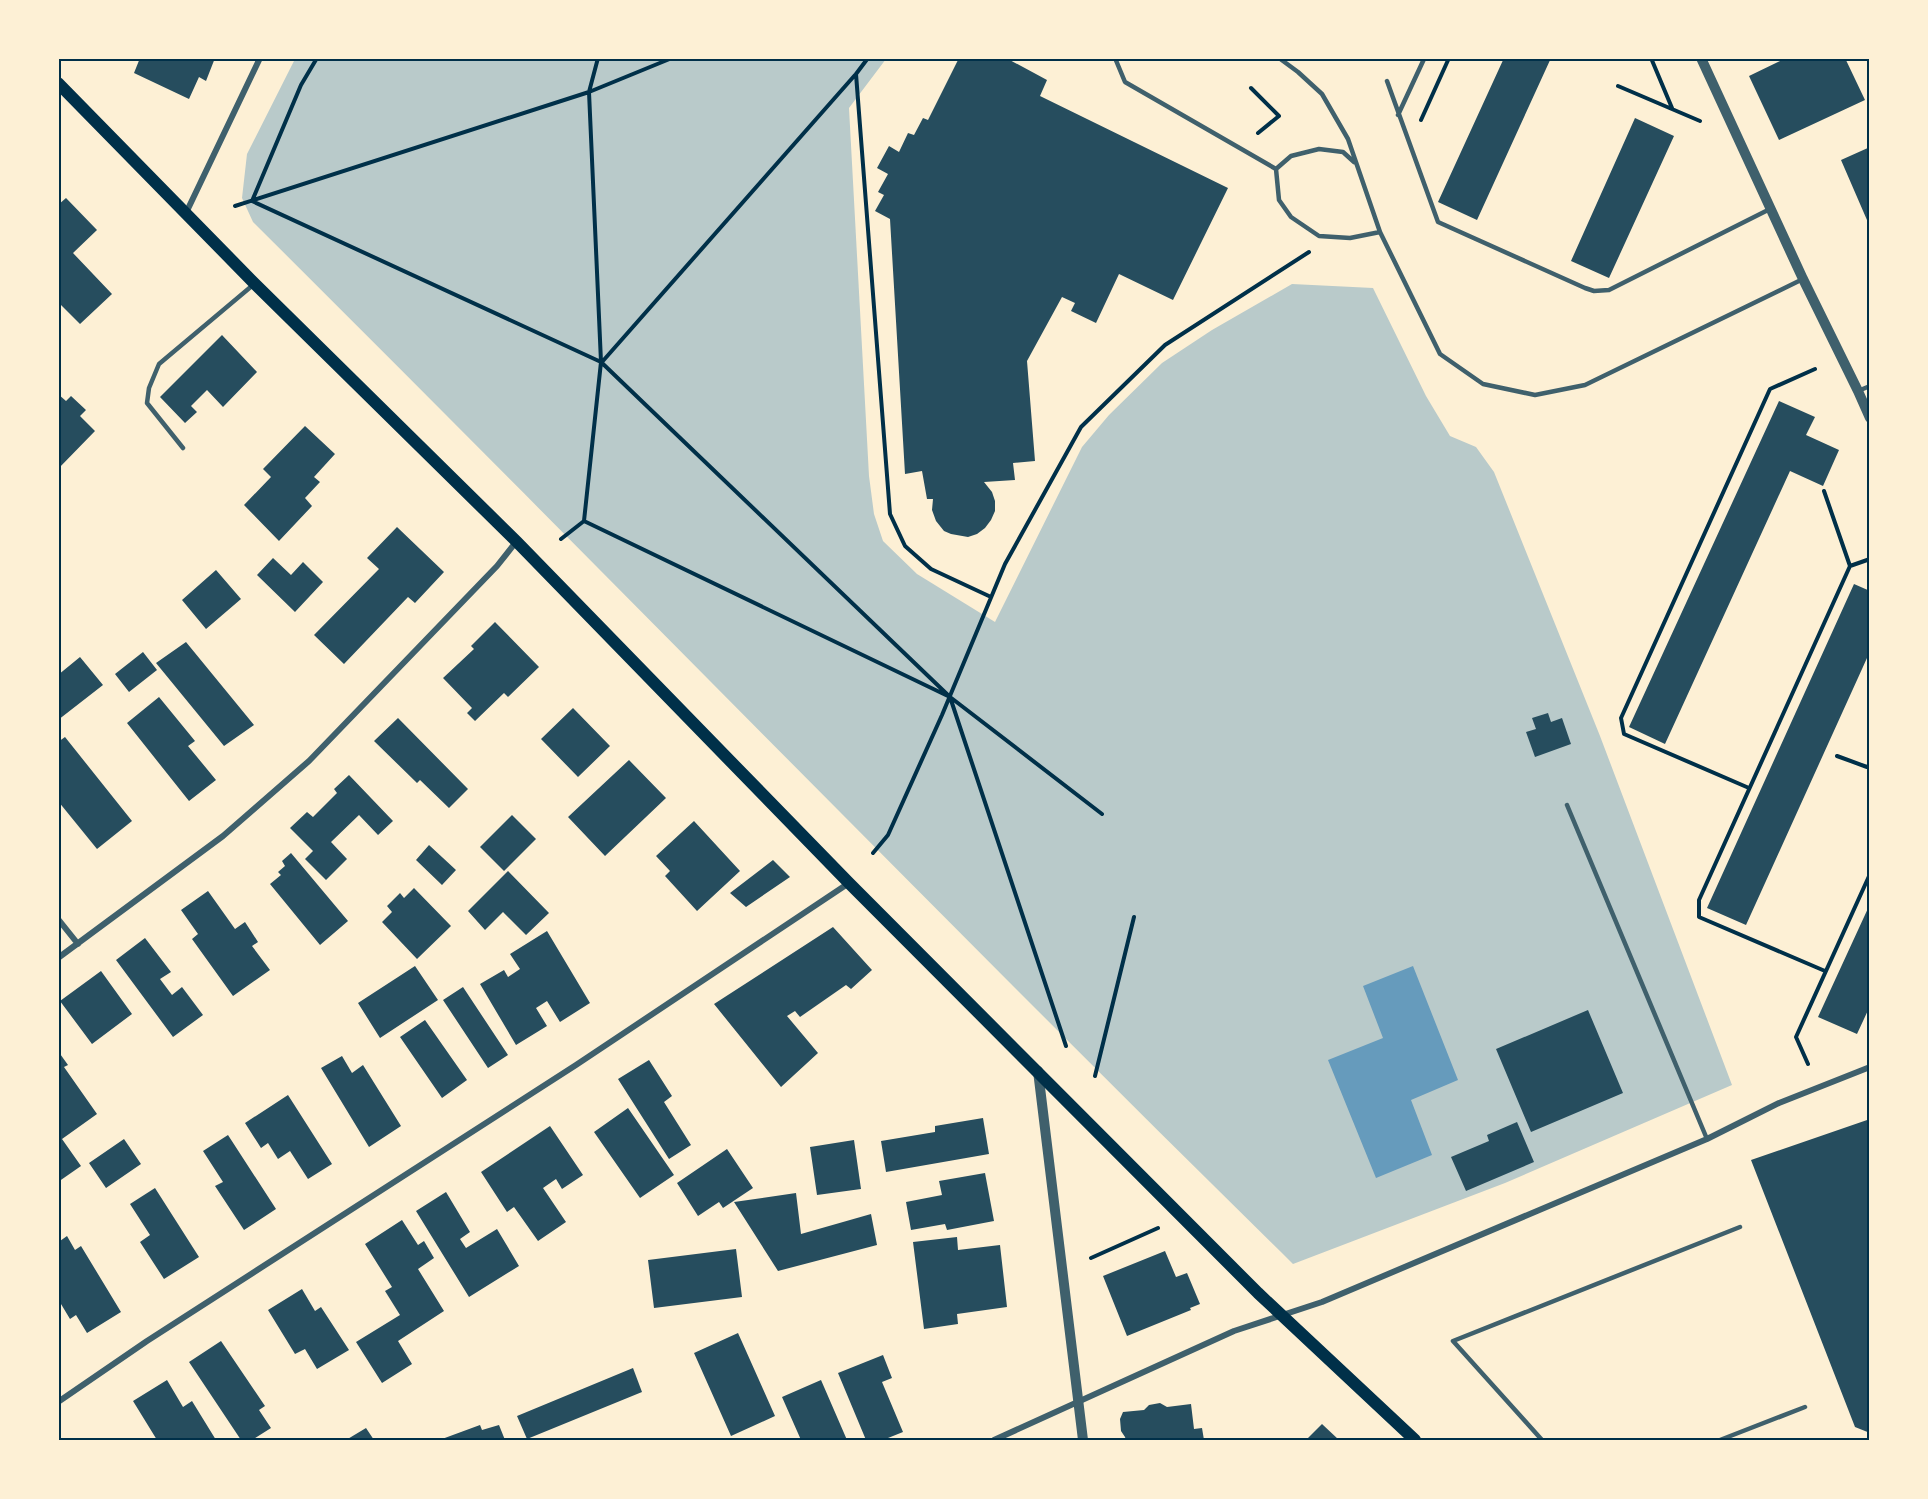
<svg xmlns="http://www.w3.org/2000/svg" width="1928" height="1499" font-family="'Fira Sans',sans-serif">
<style>
.green{fill:#b9caca}
.water{fill:#669bbc}
.building{fill:#264d5e}
.lines{fill:none;stroke-linecap:round;stroke-linejoin:round}
.path{stroke:#003049;stroke-width:4}
.service{stroke:#3f606c;stroke-width:4.5}
.minor{stroke:#3f606c;stroke-width:6}
.tertiary{stroke:#3f606c;stroke-width:10}
.secondary{stroke:#003049;stroke-width:12}
.neatline{fill:none;stroke:#003049;stroke-width:2}
</style>
<rect width="100%" height="100%" fill="#fdf0d5"/>
<path class="green" d="M295,59H886L849,108L869,476L874,514L883,541L917,574L995,622L1082,447L1109,415L1162,363L1212,330L1292,284L1373,288L1426,396L1450,436L1476,447L1494,472L1600,736L1732,1085L1505,1183L1293,1264C943,920 601,568 253,222L242,198L247,154Z"/>
<path class="water" d="M1413,966L1458,1080L1411,1100L1432,1155L1376,1178L1328,1060L1383,1038L1363,986Z"/>
<path class="building" d="M140,58H215L206,81L199,77L189,99L134,73Z
M959,58H1006L1047,80L1040,96L1228,188L1173,300L1119,274L1096,323L1071,311L1075,303L1062,297L1027,361L1035,461L1013,463L1015,480L984,482L992,492L995,501V511L991,520L985,528L977,534L968,537L951,534L944,531L936,521L932,510L933,499H927L922,471L905,474L890,219L875,211L884,195L878,192L888,174L877,168L889,146L899,152L908,133L914,135L923,118L928,120Z
M1504,58H1551L1477,220L1438,202Z
M1786,58H1845L1865,100L1779,140L1749,76Z
M1635,118L1674,136L1609,278L1571,261Z
M1870,147V227L1841,160Z
M66,198L97,230L73,253L112,294L80,324L58,302V205Z
M222,335L257,372L223,407L207,390L191,406L197,412L185,423L160,397Z
M58,394L66,401L71,396L86,410L80,416L95,431L58,469Z
M1779,401L1815,417L1806,435L1839,450L1823,486L1790,471L1665,744L1629,727Z
M305,426L335,454L314,477L320,482L305,498L312,506L279,541L244,505L271,477L263,469Z
M397,527L444,572L415,603L408,597L344,664L314,635L379,569L367,558Z
M273,558L291,575L303,562L323,582L295,612L257,575Z
M216,570L241,599L206,629L182,600Z
M1854,584L1870,591V659L1867,658L1746,925L1707,908Z
M495,622L539,667L508,697L504,693L475,721L467,713L472,708L443,678L474,649L471,646Z
M186,642L254,725L224,746L156,663Z
M143,652L157,670L129,692L115,674Z
M80,657L103,685L58,720V675Z
M159,697L195,741L188,746L216,780L189,801L127,723Z
M573,708L610,746L578,777L541,739Z
M1548,713L1551,722L1562,718L1571,744L1535,757L1526,732L1536,729L1532,718Z
M398,718L468,789L449,808L420,780L417,783L374,741Z
M65,737L132,821L97,849L58,801V742Z
M629,760L666,798L605,856L568,817Z
M349,775L393,821L378,835L359,815L331,842L347,859L326,880L305,859L313,851L290,828L307,812L313,817L337,793L334,789Z
M512,815L536,839L504,871L480,847Z
M694,821L740,871L697,911L665,876L670,871L656,856Z
M429,845L456,870L442,885L416,860Z
M291,853L348,921L320,945L270,884L281,875L278,872L285,866L282,861Z
M773,860L790,877L746,907L730,893Z
M508,871L549,913L526,935L503,912L485,930L468,911Z
M414,888L451,926L417,959L382,922L392,912L387,906L400,893L404,898Z
M208,891L235,929L245,922L258,942L252,946L270,970L233,996L192,939L198,934L181,910Z
M1870,904V1006L1857,1034L1818,1017Z
M833,927L872,970L851,989L846,985L800,1017L795,1011L787,1016L818,1053L781,1087L714,1004Z
M547,931L590,1003L560,1022L547,1001L536,1008L547,1026L516,1045L480,984L504,970L508,977L520,969L510,954Z
M145,938L171,972L160,979L172,995L182,987L203,1015L173,1037L116,960Z
M415,966L438,1000L380,1038L358,1003Z
M101,971L132,1014L92,1044L60,1001Z
M463,987L508,1055L488,1068L443,1000Z
M1588,1010L1623,1093L1531,1132L1496,1049Z
M425,1020L467,1080L442,1098L400,1037Z
M58,1051L68,1065L64,1067L97,1114L62,1139L81,1166L58,1182Z
M342,1056L352,1073L363,1065L401,1126L369,1147L321,1068Z
M649,1060L672,1096L664,1102L691,1145L669,1159L618,1079Z
M288,1095L332,1164L308,1179L290,1151L278,1159L268,1143L261,1148L245,1123Z
M628,1108L674,1175L640,1198L594,1132Z
M983,1118L989,1154L886,1172L881,1141L935,1132V1126Z
M1870,1119V1433L1855,1427L1751,1160Z
M1517,1122L1534,1162L1466,1191L1451,1157L1489,1141L1487,1135Z
M550,1126L583,1175L562,1189L556,1179L543,1188L566,1222L538,1241L514,1207L507,1212L481,1172Z
M228,1135L276,1209L244,1230L215,1186L223,1182L203,1151Z
M124,1139L141,1164L106,1188L89,1163Z
M854,1140L861,1189L817,1195L810,1147Z
M727,1149L753,1188L723,1208L719,1202L698,1216L677,1183Z
M985,1173L994,1221L947,1230L945,1224L911,1230L906,1202L942,1195L939,1181Z
M155,1188L199,1257L164,1279L140,1242L150,1235L130,1204Z
M446,1192L470,1232L460,1239L466,1248L497,1229L519,1266L469,1297L416,1211Z
M796,1193L801,1234L871,1214L877,1245L778,1271L734,1202Z
M402,1220L418,1245L424,1241L434,1258L418,1269L444,1311L398,1341L412,1364L382,1383L356,1342L400,1315L385,1291L392,1287L365,1244Z
M67,1236L75,1250L81,1246L121,1312L87,1333L76,1315L70,1319L58,1299V1293L60,1292L58,1289V1238L60,1241Z
M957,1237L958,1250L1000,1245L1007,1307L957,1314L958,1324L924,1329L913,1242Z
M736,1249L742,1297L654,1308L648,1260Z
M1165,1251L1176,1277L1187,1273L1200,1304L1190,1308L1191,1310L1127,1336L1103,1276Z
M302,1289L315,1311L321,1307L349,1350L317,1369L305,1349L295,1354L268,1310Z
M738,1333L775,1416L731,1436L694,1353Z
M221,1341L265,1406L259,1410L271,1428L252,1440H241L189,1362Z
M883,1355L892,1378L882,1382L903,1432L883,1440H866L838,1373Z
M633,1368L642,1392L527,1439L517,1416Z
M167,1380L183,1407L192,1401L216,1440H157L133,1401Z
M821,1380L847,1440H801L782,1397Z
M1160,1403L1167,1407L1191,1404L1194,1429L1202,1428L1204,1440H1126L1125,1437L1121,1431L1120,1419L1123,1412L1144,1410L1149,1405Z
M1322,1424L1339,1440H1306Z
M480,1425L482,1430L499,1425L505,1440H442V1439Z
M366,1428L374,1440H346Z"/>
<g class="lines">
<path class="path" d="M317,58L301,85L252,201L601,362L950,697L1066,1046
M868,58L856,74L890,514L905,546L931,569L991,597
M1651,58L1672,108
M1618,86L1700,121
M1251,88L1279,116L1258,133
M1421,120L1449,58
M235,206L589,92L672,58
M602,362L855,75
M1824,491L1850,566
M584,521L950,697L1102,814
M561,539L584,521L601,362L589,92L598,58
M1837,756L1867,767L1870,766
M1749,788L1624,734L1621,718L1770,389L1815,369
M873,853L888,835L942,715L1005,564L1081,427L1165,345L1309,252
M1825,971L1699,917V900L1850,566L1870,559
M1808,1064L1796,1037L1870,874
M1095,1076L1134,917
M1091,1258L1158,1228"/>
<path class="service" d="M1115,58L1125,82L1276,169L1279,200L1291,217L1319,236L1350,238L1380,232
M1279,58L1298,72L1322,94L1348,139L1380,232L1440,354L1483,384L1535,395L1585,385L1803,279
M1387,81L1438,222L1585,288L1594,291L1609,290L1770,209
M1398,115L1424,59
M1276,169L1291,156L1319,149L1343,152L1354,162
M1858,391L1870,386
M183,448L147,403L149,388L159,364L253,285
M1567,805L1707,1139
M1542,1440L1453,1341L1740,1227
M1720,1440L1805,1407"/>
<path class="minor" d="M186,213L260,58
M58,919L78,944
M58,958L223,836L309,761L497,566L516,542
M58,1402L147,1341L576,1065L849,883
M994,1440L1234,1331L1322,1302L1707,1139L1779,1103L1870,1067"/>
<path class="tertiary" d="M1701,58L1803,279L1858,391L1870,418
M1038,1071L1083,1440"/>
<path class="secondary" d="M58,83L255,284L517,542L849,883L1258,1293L1415,1440"/>
</g>
<rect width="1928" height="1499" fill="none" stroke="#fdf0d5" stroke-width="120"/>
<rect x="60" y="60" width="1808" height="1379" class="neatline"/>
</svg>
